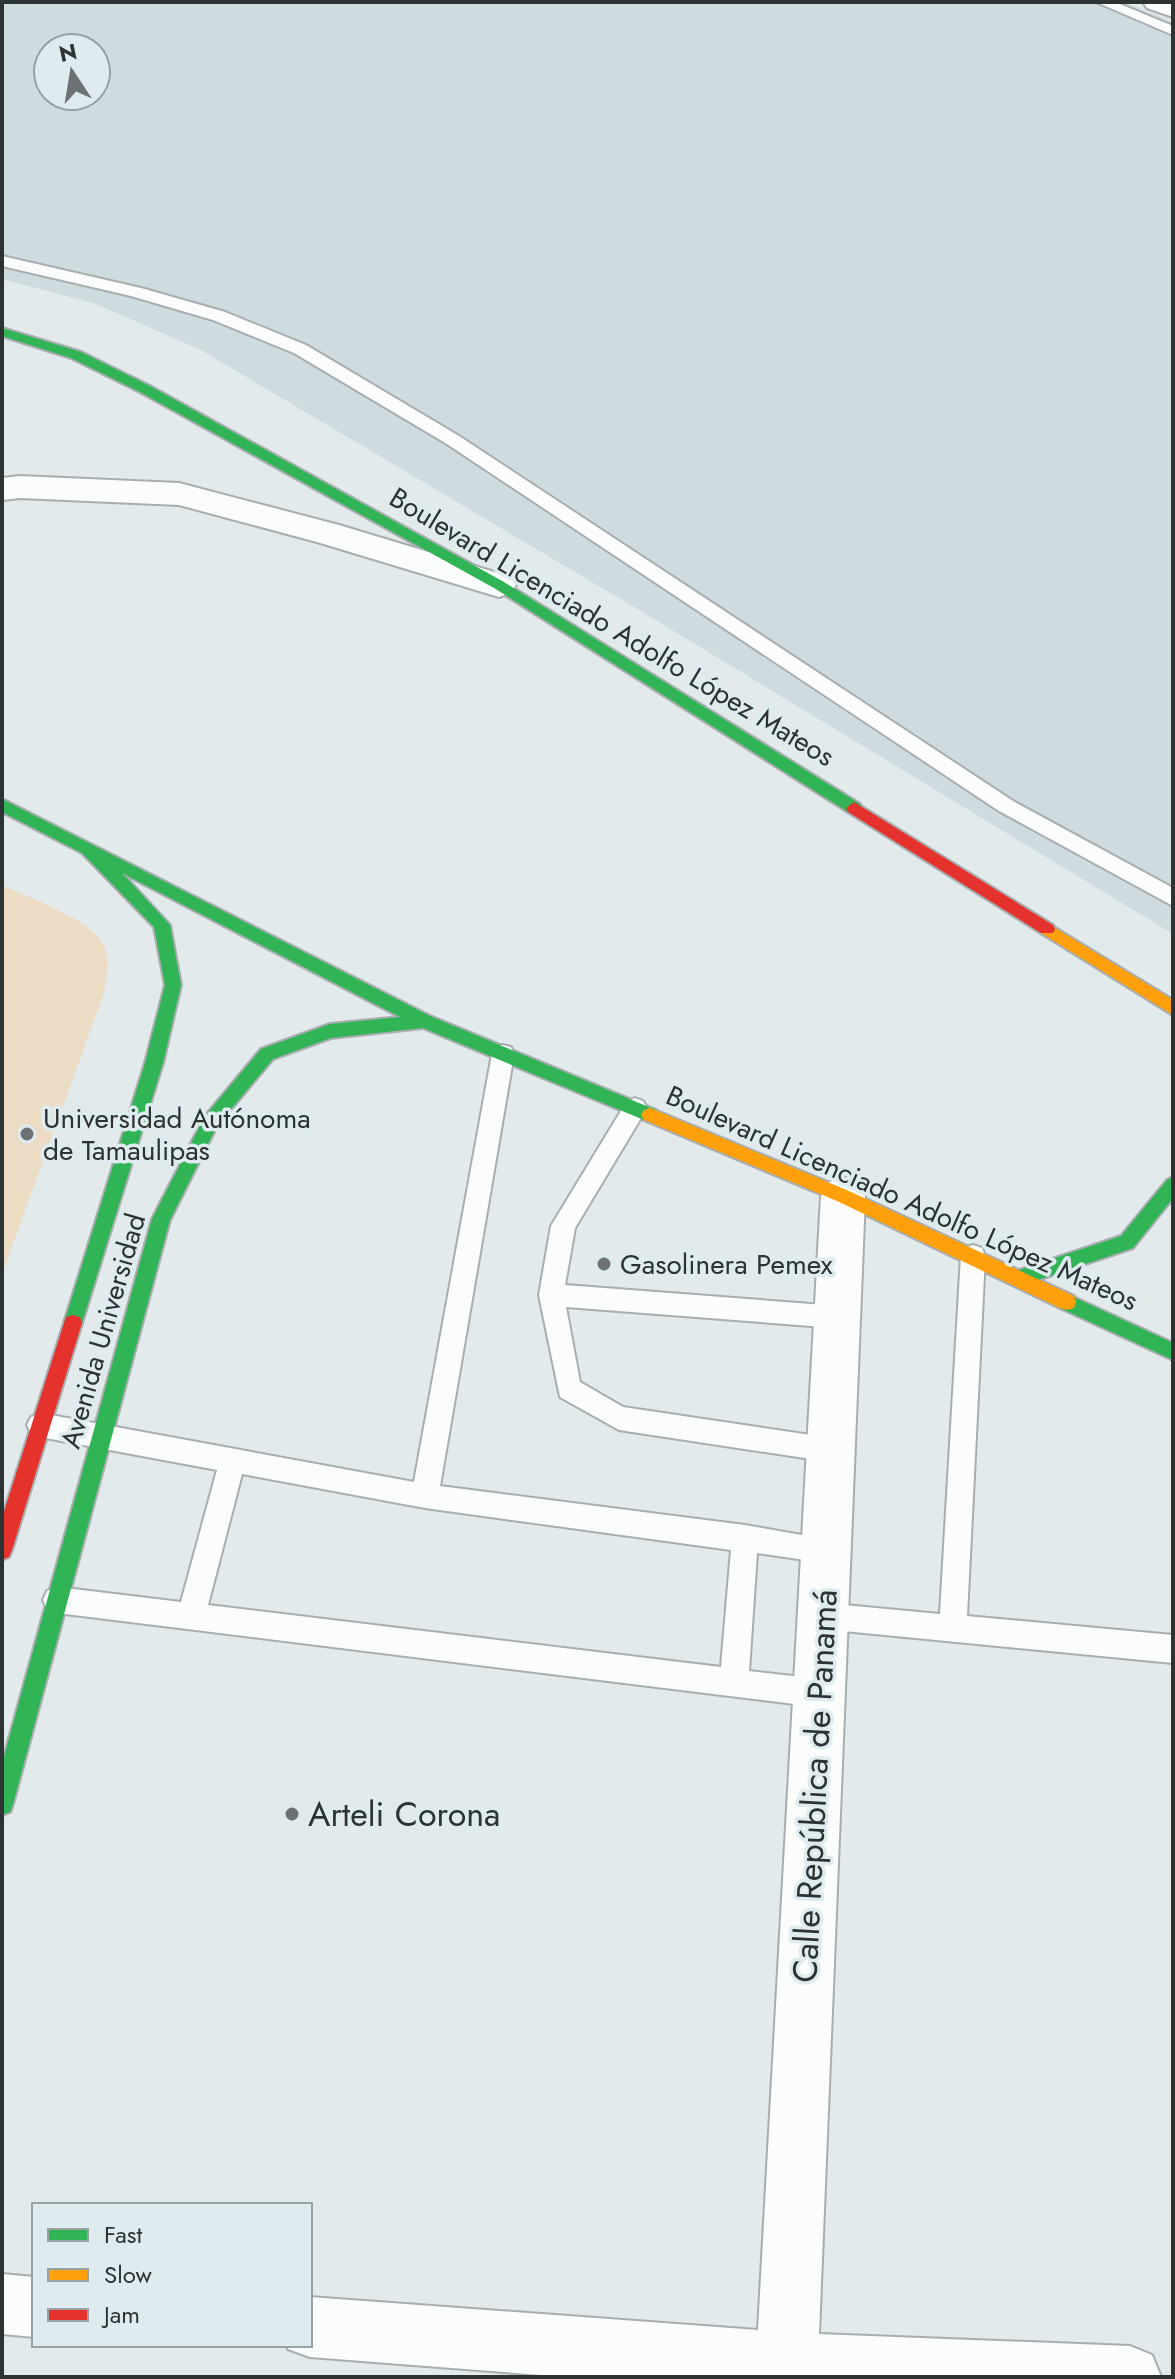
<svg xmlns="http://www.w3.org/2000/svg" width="1175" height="2379" font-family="Jost,sans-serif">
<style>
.built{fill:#cedce0;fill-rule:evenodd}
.green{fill:#ebdcc3}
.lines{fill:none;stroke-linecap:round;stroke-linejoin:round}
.lane-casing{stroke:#a8aeaf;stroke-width:4}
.street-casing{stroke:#a8aeaf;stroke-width:4}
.fast-casing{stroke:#a8aeaf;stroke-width:4}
.slow-casing{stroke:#a8aeaf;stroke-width:4}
.jam-casing{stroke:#a8aeaf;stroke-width:4}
.lane{fill:#fbfcfc;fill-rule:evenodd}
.street{fill:#fbfcfc;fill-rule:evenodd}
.fast{fill:#30b455;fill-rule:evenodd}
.slow{fill:#ff9f0a;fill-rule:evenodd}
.jam{fill:#e5322d;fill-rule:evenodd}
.poi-dot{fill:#6c7274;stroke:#dfecef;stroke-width:3}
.labels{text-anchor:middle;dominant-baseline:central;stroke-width:7;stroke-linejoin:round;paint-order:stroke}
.street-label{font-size:28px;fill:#2d3233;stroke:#dfecef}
.poi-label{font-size:28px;fill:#2d3233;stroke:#dfecef;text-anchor:start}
.near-street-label{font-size:34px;fill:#2d3233;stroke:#dfecef}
.near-poi-label{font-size:34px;fill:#2d3233;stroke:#dfecef;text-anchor:start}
</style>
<rect width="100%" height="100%" fill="#e2eaec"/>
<path class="built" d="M2,2H1124L1173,22V934L639,610L201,350L96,304L2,279ZM48,48H96V96H48Z"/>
<path class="green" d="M2,885C29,898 89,918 103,944C111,958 106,978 104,993L2,1274Z"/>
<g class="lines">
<defs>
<path id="lane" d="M1096,2H1115L1173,26V35Z
M2,256L141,288L225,312L306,345L459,436L1013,801L1173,888V906L999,811L447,444L294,353L213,320L131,296L2,266Z
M503,1045L511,1047L514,1054L440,1486L745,1525L836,1541L839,1550L836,1559L826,1563L757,1553L749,1671L819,1679L829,1683L833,1693L829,1703L819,1707L57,1613L47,1609L43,1600L47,1591L57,1587L181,1602L217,1470L40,1437L31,1433L27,1425L31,1417L40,1413L414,1482L492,1054L495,1047ZM242,1474L425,1508L731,1550L721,1667L208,1605Z
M635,1098L643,1101L647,1108L575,1228L565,1285L837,1306L846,1309L850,1317L846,1325L837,1328L566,1307L580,1382L623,1407L831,1438L840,1441L844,1450L840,1459L831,1462L619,1430L560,1397L539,1295L551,1226L627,1101Z
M973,1245L982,1248L985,1256L967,1616L1173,1635V1663L823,1629L813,1625L809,1616L813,1607L823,1603L940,1614L961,1256L964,1248Z"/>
<path id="street" d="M1143,2H1173V17L1147,8Z
M20,476L179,483L339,525L511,577L516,585L511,593L499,597L317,542L179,505L20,498L2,500V478Z
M843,1177L859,1183L865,1196L819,2334L1130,2346L1152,2355L1161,2377H567L310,2357L288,2349L287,2345H310V2297L758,2330L821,1196L827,1183Z
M2,2274L34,2277V2337L2,2334Z"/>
<path id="fast" d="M2,328L81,352L150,386L504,582L860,804L862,808L860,812H848L494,588L140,392L71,358L2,336Z
M2,799L430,1016L656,1110L659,1115L656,1120H644L423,1028L331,1038L273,1059L217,1126L170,1220L13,1804L10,1812L2,1815V1764L152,1219L205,1116L261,1049L330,1024L400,1017L122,873L170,925L181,985L163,1063L82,1323L80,1329L73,1331L66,1329L64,1323L145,1063L165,985L154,927L82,853L2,812Z
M1173,1177V1198L1133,1248L1020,1286L1013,1284L1011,1278L1013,1272L1121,1236L1167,1180Z
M1067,1294L1173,1343V1360L1060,1308L1058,1302L1060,1296Z"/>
<path id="slow" d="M1047,923L1173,1000V1015L1041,933L1039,929L1041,925Z
M650,1108L849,1191L1074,1296L1076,1302L1074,1308L1067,1310L1060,1308L837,1201L644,1120L641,1115L644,1110Z"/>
<path id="jam" d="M854,802L1053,925L1055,929L1053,933H1041L848,812L846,808Z
M73,1315L80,1317L82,1323L12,1550L9,1557L2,1560V1518L64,1323L66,1317Z"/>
</defs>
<use href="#lane" class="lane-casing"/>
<use href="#street" class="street-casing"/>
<use href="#fast" class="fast-casing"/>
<use href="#slow" class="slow-casing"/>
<use href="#jam" class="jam-casing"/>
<use href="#lane" class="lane"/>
<use href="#street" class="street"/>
<use href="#fast" class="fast"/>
<use href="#slow" class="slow"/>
<use href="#jam" class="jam"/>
</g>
<g class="poi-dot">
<circle cx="27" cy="1134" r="8"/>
<circle cx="604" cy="1264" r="8"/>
<circle cx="292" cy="1814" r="8"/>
</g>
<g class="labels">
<g class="street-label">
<text transform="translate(612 627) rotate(31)">Boulevard Licenciado Adolfo López Mateos</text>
<text transform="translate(902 1198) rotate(24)">Boulevard Licenciado Adolfo López Mateos</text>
<text transform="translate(103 1331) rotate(-74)">Avenida Universidad</text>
</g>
<g class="poi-label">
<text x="43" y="1118">Universidad Autónoma<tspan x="43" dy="32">de Tamaulipas</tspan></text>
<text x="620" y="1264">Gasolinera Pemex</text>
</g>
<g class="near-street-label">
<text transform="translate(815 1786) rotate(-87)">Calle República de Panamá</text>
</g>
<g class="near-poi-label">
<text x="308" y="1814">Arteli Corona</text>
</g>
</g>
<rect width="1175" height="2379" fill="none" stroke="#2d3233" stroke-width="8"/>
<rect x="32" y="2203" width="280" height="144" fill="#dfecef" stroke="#98a2a4" stroke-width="2"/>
<rect x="48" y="2229" width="40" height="12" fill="#30b455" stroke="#98a2a4" stroke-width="2"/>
<text x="104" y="2243" font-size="24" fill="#2d3233">Fast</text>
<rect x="48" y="2269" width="40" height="12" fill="#ff9f0a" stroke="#98a2a4" stroke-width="2"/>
<text x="104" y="2283" font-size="24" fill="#2d3233">Slow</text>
<rect x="48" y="2309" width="40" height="12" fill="#e5322d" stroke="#98a2a4" stroke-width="2"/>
<text x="104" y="2323" font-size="24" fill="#2d3233">Jam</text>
<g transform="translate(72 72) rotate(348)"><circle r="38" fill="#dfecef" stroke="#98a2a4" stroke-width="2"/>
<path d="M0-6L14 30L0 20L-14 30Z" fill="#6c7274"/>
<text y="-12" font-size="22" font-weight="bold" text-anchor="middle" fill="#2d3233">N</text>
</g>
</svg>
